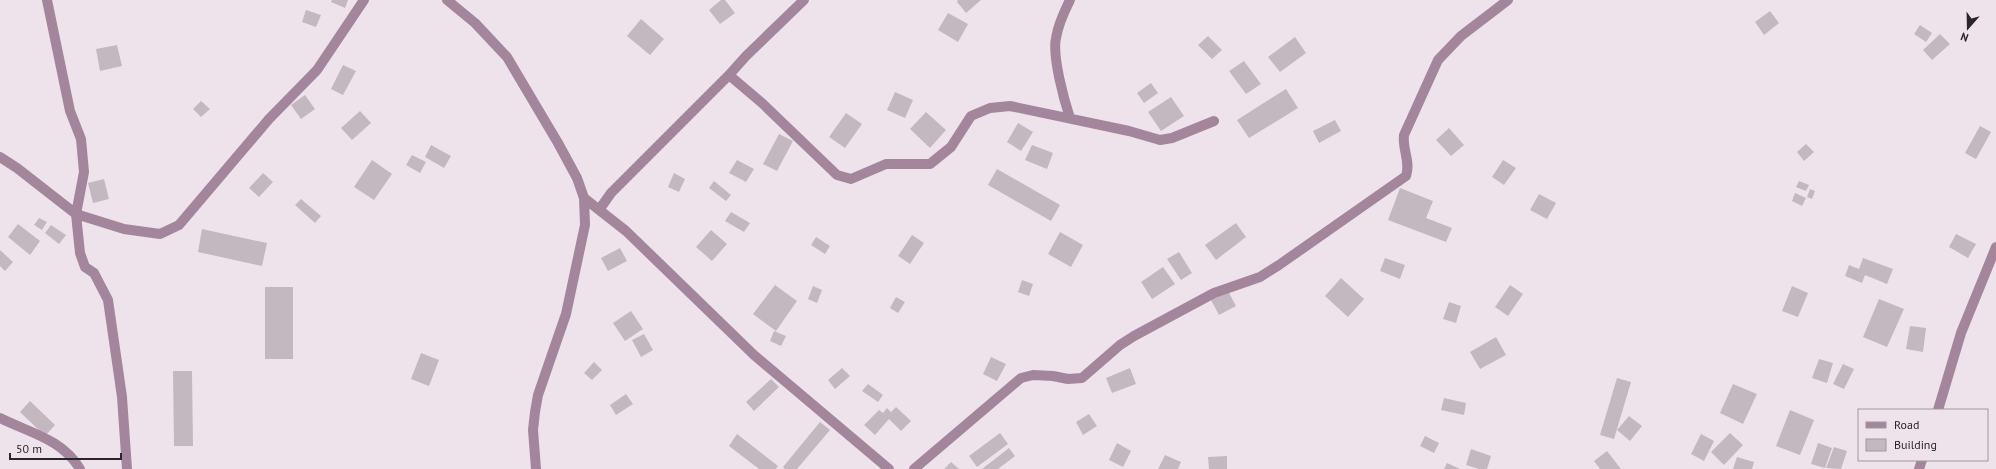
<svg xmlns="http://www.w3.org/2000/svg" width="1996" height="469" font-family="'PT Sans',sans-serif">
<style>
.building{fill:#c4b8c0}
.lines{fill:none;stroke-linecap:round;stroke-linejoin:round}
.minor{stroke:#a4869c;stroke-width:10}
</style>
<rect width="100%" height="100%" fill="#efe3eb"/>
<path class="building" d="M332,0H348L345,8L331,2Z
M721,0H725L735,13L720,24L709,10Z
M958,0H981L966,13L957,2Z
M306,10L321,15L316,27L302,22Z
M1770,11L1779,23L1764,35L1755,22Z
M948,13L968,24L958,42L938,30Z
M641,19L664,39L650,55L627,36Z
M1920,25L1932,33L1926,42L1914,34Z
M1940,34L1950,44L1932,60L1923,50Z
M1208,36L1222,50L1212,59L1198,45Z
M1295,37L1306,53L1280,72L1268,57Z
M117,45L122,66L100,71L96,49Z
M1244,61L1261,84L1246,94L1229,71Z
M343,65L356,71L343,95L331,89Z
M1151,83L1158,93L1144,103L1137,93Z
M1286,89L1298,108L1249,138L1237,120Z
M895,92L913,100L905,118L887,110Z
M305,95L315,109L301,119L291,105Z
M1171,97L1184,116L1161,131L1148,112Z
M201,101L210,109L201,117L193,109Z
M360,111L371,123L352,140L341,128Z
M926,112L946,130L930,148L910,129Z
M846,113L862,124L845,148L829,137Z
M1335,120L1341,131L1319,143L1313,131Z
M1018,123L1033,132L1021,151L1007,142Z
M1980,126L1991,132L1976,159L1965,153Z
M1449,128L1464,145L1451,156L1436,140Z
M779,134L793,141L777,171L763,164Z
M1806,144L1814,152L1804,161L1797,152Z
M431,145L451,156L444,168L425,157Z
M1032,145L1053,153L1047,169L1025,160Z
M412,155L426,162L420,173L406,165Z
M372,160L392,174L374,200L354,187Z
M737,160L754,169L746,182L729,173Z
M1503,160L1516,168L1504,185L1492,177Z
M997,169L1060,205L1051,221L988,185Z
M263,173L273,182L259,197L249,188Z
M674,173L685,179L679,192L668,187Z
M104,179L109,199L93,203L88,183Z
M714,181L731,195L726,201L709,188Z
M1799,181L1809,185L1806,191L1796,187Z
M1400,188L1433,201L1426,218L1452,228L1446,242L1388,220Z
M1810,189L1815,191L1812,199L1807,197Z
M1795,193L1806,198L1802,206L1792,201Z
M1539,194L1556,203L1547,219L1530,210Z
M301,199L321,216L315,223L295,205Z
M731,212L750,223L744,232L725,221Z
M39,218L47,222L42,230L34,225Z
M1236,223L1246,237L1216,260L1205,245Z
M18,224L40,241L30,255L8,237Z
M51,225L66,235L59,244L45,233Z
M202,229L267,243L262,266L198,252Z
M711,230L727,244L712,261L696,247Z
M1060,232L1083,245L1071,267L1048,254Z
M1956,234L1976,244L1968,258L1949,247Z
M912,235L924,243L910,264L898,256Z
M816,237L830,246L825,254L811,245Z
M620,248L627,261L608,271L601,258Z
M0,250L13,262L5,271L0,266Z
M1179,252L1192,273L1181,280L1167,259Z
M1385,258L1405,265L1400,279L1380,271Z
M1863,258L1893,269L1887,284L1865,275L1862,283L1845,276L1849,265L1859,269Z
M1163,267L1175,284L1152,299L1141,282Z
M1341,278L1364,299L1348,317L1325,296Z
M1022,280L1033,284L1029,296L1018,292Z
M775,285L797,301L776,331L753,314Z
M1510,285L1523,294L1508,316L1495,307Z
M813,286L822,290L817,303L808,299Z
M1792,286L1808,293L1798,317L1782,311Z
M265,287H293V359H265Z
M1228,291L1236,306L1219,315L1211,300Z
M896,297L905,302L898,313L890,308Z
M1879,299L1904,309L1887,347L1863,337Z
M1449,302L1461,306L1456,323L1443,319Z
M631,311L643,329L625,341L613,323Z
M1910,326L1926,328L1923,352L1906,349Z
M774,331L786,336L781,346L770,341Z
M644,334L653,350L641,357L632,340Z
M1496,337L1506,355L1480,369L1470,352Z
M421,353L439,360L429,386L411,379Z
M991,357L1006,364L997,381L983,374Z
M1819,359L1833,363L1827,383L1812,378Z
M594,362L602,370L592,380L584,373Z
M1843,364L1854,369L1844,389L1833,384Z
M842,368L850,376L835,389L828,380Z
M1130,368L1136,384L1112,393L1106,378Z
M173,371H192L193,446H174Z
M1617,378L1631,382L1614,439L1600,435Z
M771,379L779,387L754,411L746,402Z
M868,384L883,395L878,402L862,391Z
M1733,384L1757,394L1743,424L1720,413Z
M626,394L633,404L616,415L610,405Z
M1444,398L1466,403L1464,415L1441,410Z
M30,401L55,425L45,436L20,412Z
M896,407L911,421L901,431L889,419L875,435L864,425L879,410L883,413L887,408L891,412Z
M1790,410L1814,420L1800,455L1776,446Z
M1089,414L1097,426L1083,435L1076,422Z
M1629,416L1642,426L1630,441L1617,430Z
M820,422L830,430L797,469H785L783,467Z
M1000,433L1008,444L977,467L969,456Z
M1730,433L1743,445L1724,465L1711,452Z
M737,434L778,466L776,469H759L729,446Z
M1701,434L1714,441L1704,461L1691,454Z
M1425,436L1439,443L1434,453L1420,446Z
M1117,443L1131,451L1123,467L1109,460Z
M1818,443L1832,448L1825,468L1811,464Z
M1834,447L1847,451L1841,469L1826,468Z
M1009,448L1015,456L998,469H982Z
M1471,449L1491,456L1487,469H1479L1466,465Z
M1607,451L1621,469H1600L1594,461Z
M1165,455L1181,462L1178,469H1158Z
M1227,456V469H1209L1208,457Z
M1737,457L1754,462L1752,469H1733Z
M951,462L959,469H944Z
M1447,463L1460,469H1444Z"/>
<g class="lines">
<path class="minor" d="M47,0L70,111L81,139L84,172L76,214L80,253L85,267L94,273L108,300L122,397L127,469
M447,0L475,23L507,57L558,143L577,178L584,198L585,225L566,314L538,395L535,412L533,430L536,469
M729,75L762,103L837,175L851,179L886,164H930L951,147L971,116L990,108L1010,106L1129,131L1160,140L1172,138L1214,121
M1070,118C1064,100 1052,56 1056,38C1058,25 1064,12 1070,0
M0,157L17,168L76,214L124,229L160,234L179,225L269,119L317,70L364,0
M584,198L626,231L754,355L889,469
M599,210L611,193L729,75L746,56L804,0
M1938,410L1961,333L1996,247
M0,418C30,433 62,439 80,469
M914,469L1021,378L1033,375L1053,376L1068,379L1082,378L1120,345L1134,336L1214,293L1260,277L1279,265L1406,176C1411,162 1402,149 1404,135L1438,60L1461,36L1508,0
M1919,469L1922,460"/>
</g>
<rect x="1858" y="409" width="130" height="52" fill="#efe3eb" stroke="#a0979d"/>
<rect x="1866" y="422" width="20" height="6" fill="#a4869c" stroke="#a0979d"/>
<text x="1894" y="429" font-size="12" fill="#292528">Road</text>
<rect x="1866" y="439" width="20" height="12" fill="#c4b8c0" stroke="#a0979d"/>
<text x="1894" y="449" font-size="12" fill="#292528">Building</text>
<g transform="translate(1968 28) rotate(200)" stroke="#efe3eb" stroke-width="3" paint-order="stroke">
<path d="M0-3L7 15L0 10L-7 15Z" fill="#292528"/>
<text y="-6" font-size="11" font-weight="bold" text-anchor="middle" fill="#292528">N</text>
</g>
<path d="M10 453v6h111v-6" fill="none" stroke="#292528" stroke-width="2"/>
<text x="16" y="453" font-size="12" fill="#292528" stroke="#efe3eb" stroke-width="3" paint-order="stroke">50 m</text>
</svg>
